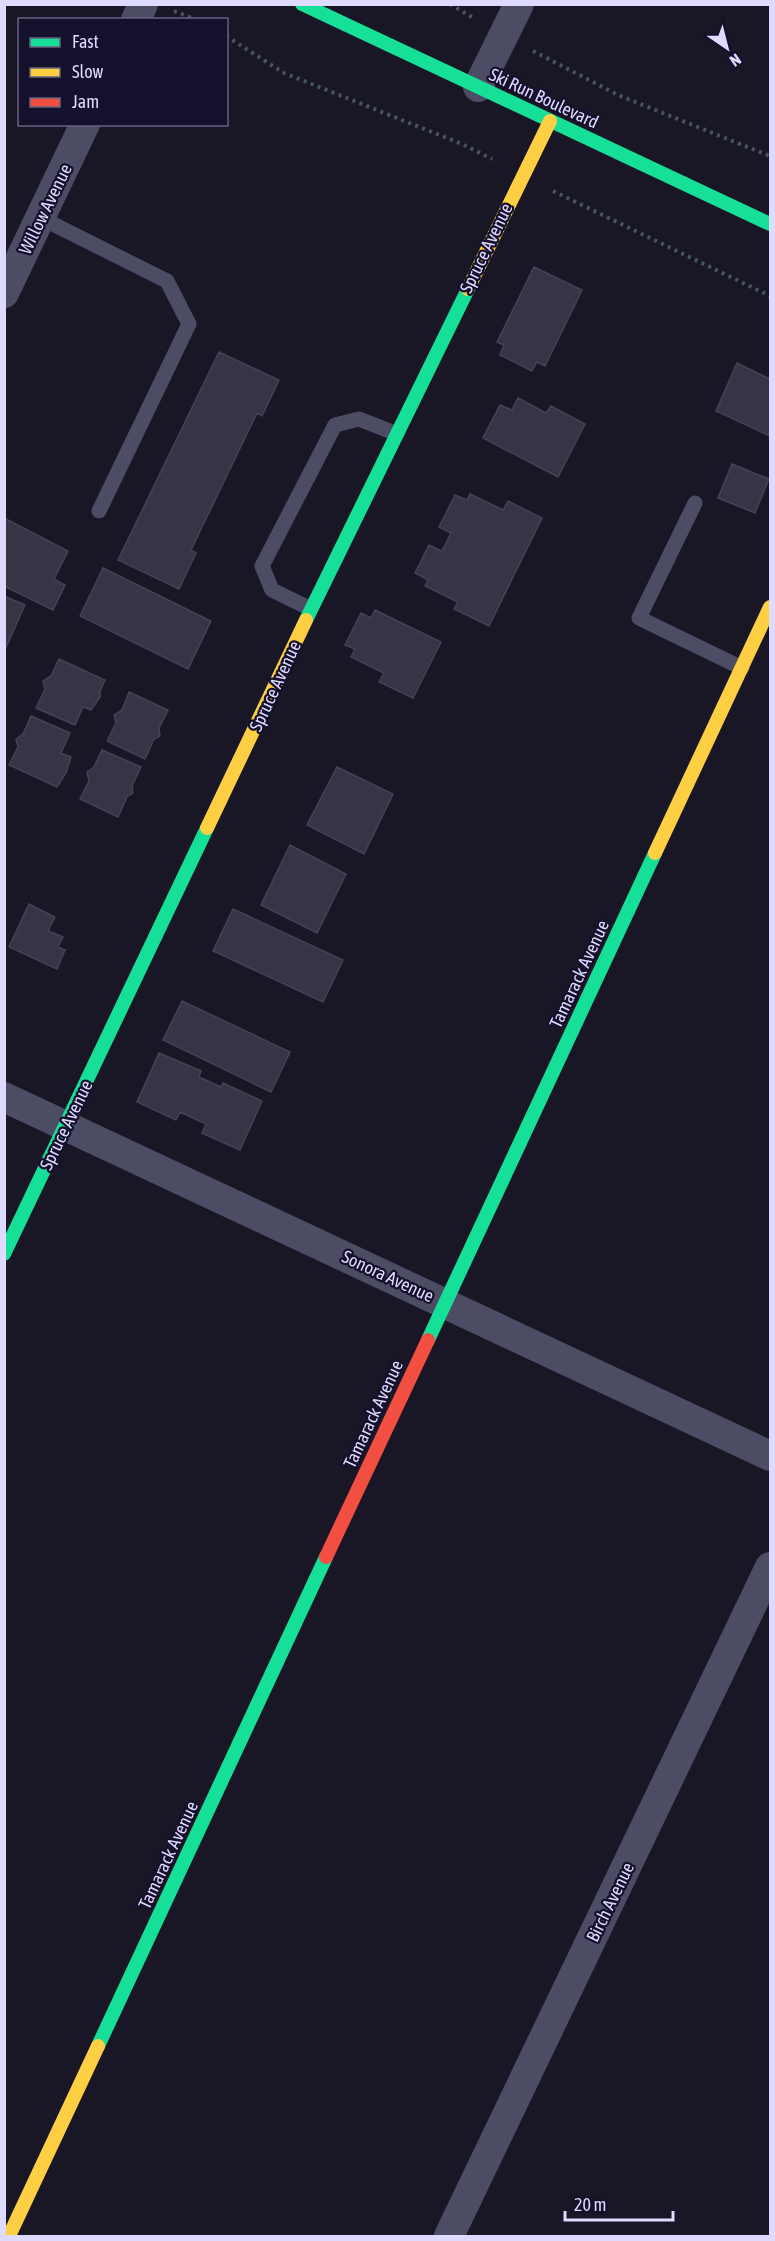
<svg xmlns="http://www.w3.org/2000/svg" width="775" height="2241" font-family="'Asap Condensed',sans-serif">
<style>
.building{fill:#383446;stroke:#454158;stroke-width:1.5}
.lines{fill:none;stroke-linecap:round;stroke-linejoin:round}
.path{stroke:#475464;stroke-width:4;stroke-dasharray:3 4.5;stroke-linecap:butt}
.lane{stroke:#4d4c65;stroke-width:15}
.street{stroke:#4d4c65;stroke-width:30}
.fast{stroke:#16e098;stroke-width:14}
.slow{stroke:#ffcf43;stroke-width:14}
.jam{stroke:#f24e42;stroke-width:14}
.labels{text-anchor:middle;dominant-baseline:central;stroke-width:4.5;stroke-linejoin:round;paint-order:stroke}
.street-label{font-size:18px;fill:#dfdaff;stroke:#15102b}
</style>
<rect width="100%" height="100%" fill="#191625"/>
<path class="building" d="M534,267L582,290L545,366L537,362L532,371L500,355L504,345L497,342Z
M219,352L279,380L262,416L257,413L191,550L196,553L179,589L118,560Z
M737,363L770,379V436L716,411Z
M518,398L546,413L551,406L585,424L558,477L483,438L500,405L512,410Z
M732,464L769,479L755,513L718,498Z
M470,494L503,510L508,501L542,518L489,626L454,609L458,602L425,586L428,580L415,573L429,545L442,551L451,533L439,527L455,495L467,500Z
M4,518L68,551L54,579L65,585L53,610L4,586Z
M103,568L211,621L188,669L80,616Z
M4,596L25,605L4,652Z
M375,610L441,642L413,698L379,682L384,673L351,657L355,649L345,645L361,613L371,618Z
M59,659L105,680L100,691V697L91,710L83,707L75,725L36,708L45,689L43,681L51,676Z
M129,692L168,710L159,728L160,736L154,739L145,759L107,741L116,723L114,715L122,710Z
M31,716L70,733L61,753L71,757L66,773L57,787L9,765L18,747L16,739L23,734Z
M102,750L141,767L132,786L133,793L127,797L118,817L80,799L89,781L87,772L94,767Z
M337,767L393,794L364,854L307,825Z
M290,845L346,874L317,933L261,905Z
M29,904L55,917L48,931L63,937L58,947L65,950L57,969L9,947Z
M233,909L343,960L323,1002L213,951Z
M182,1001L290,1052L271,1092L163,1040Z
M159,1053L201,1071L199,1077L221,1087L223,1083L262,1101L240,1150L202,1133L206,1124L180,1112L176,1120L137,1102Z"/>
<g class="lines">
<path class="path" d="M450,4L475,19
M174,11L197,20
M226,36L284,73L462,144L492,159
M533,51L618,95L770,156
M553,191L770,296"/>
<path class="lane" d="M41,218L167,281L189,324L99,511
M695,503L639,618L742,668
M311,609L272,590L262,566L335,425L359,419L397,434"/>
<path class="street" d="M136,20L143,4
M478,87L519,4
M4,293L85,124
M4,1097L770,1456
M449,2236L770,1567"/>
<path class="fast" d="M302,4L770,224
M306,620L468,289
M4,1254L207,828
M428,1340L655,853
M98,2046L326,1557"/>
<path class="slow" d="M468,289L550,121
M207,828L306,620
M655,853L770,607
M9,2236L98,2046"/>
<path class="jam" d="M326,1557L428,1340"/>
</g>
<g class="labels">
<g class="street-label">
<text transform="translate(544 98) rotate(25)">Ski Run Boulevard</text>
<text transform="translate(45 209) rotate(-64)">Willow Avenue</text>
<text transform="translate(486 248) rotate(-64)">Spruce Avenue</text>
<text transform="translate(275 686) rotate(-65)">Spruce Avenue</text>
<text transform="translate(579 974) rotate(-65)">Tamarack Avenue</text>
<text transform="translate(66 1125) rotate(-64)">Spruce Avenue</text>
<text transform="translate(388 1276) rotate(25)">Sonora Avenue</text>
<text transform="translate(373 1414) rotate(-65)">Tamarack Avenue</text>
<text transform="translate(168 1855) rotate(-65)">Tamarack Avenue</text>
<text transform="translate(610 1902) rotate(-64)">Birch Avenue</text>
</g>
</g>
<rect width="775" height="2241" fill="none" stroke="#dfdaff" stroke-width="12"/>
<rect x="18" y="18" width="210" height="108" fill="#15102b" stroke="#666180" stroke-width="1.5"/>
<rect x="30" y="38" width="30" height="9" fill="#16e098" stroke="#666180" stroke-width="1.5"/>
<text x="72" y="48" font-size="18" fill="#dfdaff">Fast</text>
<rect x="30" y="68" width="30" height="9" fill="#ffcf43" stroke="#666180" stroke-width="1.5"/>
<text x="72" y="78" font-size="18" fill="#dfdaff">Slow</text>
<rect x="30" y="98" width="30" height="9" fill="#f24e42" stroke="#666180" stroke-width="1.5"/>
<text x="72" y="108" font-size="18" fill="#dfdaff">Jam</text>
<g transform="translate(727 48) rotate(145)" stroke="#15102b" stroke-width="4.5" paint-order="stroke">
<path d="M0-4.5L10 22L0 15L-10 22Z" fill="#dfdaff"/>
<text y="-9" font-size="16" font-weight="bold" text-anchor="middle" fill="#dfdaff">N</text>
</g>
<path d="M565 2211v9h108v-9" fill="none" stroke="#dfdaff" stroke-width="3"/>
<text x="574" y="2211" font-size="18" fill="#dfdaff" stroke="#15102b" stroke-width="4.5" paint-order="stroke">20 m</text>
</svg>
